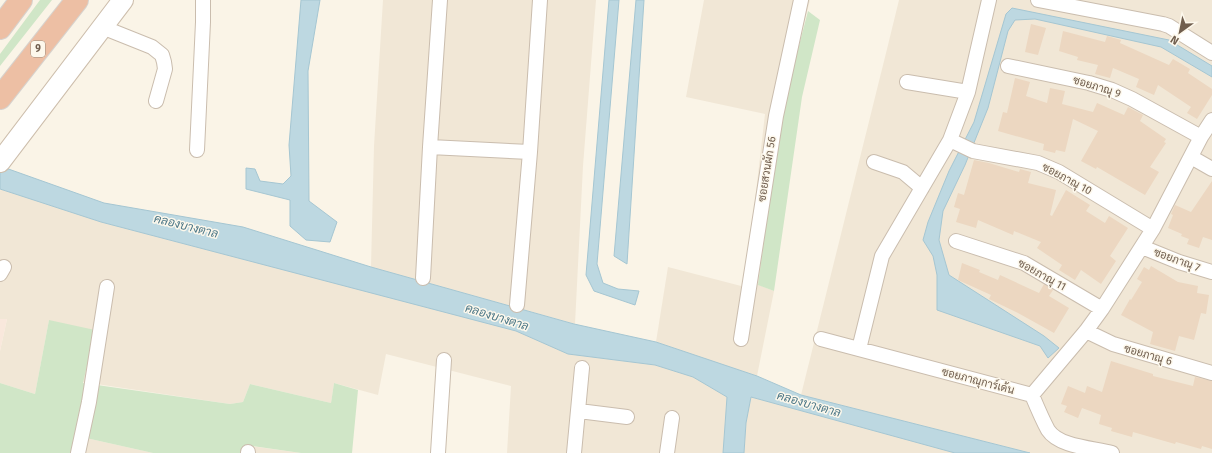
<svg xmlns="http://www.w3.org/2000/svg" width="1212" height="453" font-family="'Fira Sans',Sarabun,sans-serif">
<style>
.residential{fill:#f1e7d6}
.commercial{fill:#f9e8dc}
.green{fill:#d0e6c7}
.water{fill:#bdd8e1;stroke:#a5c6d2}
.building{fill:#ecd7c1}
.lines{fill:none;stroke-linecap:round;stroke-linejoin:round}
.street-casing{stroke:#cabdae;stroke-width:16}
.secondary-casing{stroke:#cdbeac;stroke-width:22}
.highway-casing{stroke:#d7d2cd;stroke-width:24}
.street{stroke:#fff;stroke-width:14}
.secondary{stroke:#fff;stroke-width:20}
.highway{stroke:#edbfa4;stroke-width:22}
.labels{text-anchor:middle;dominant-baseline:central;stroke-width:3;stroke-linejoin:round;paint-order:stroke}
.shield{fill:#fdf8ec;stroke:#9a8c7d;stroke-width:1}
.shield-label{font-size:10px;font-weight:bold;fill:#705e4e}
.street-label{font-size:11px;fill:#705e4e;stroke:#fdf8ec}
.water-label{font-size:12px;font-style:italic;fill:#4d7888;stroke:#fdf8ec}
</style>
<rect width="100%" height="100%" fill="#faf4e7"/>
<path class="residential" d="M383,0H596L583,166L575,324L371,267L374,146Z
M704,0H810L781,114L759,285L774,291L757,376L656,342L668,267L745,287L765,114L686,97Z
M899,0H1212V453H1030L801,395L888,45Z
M1,189L101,222L516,331L568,354L655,365L693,377L727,397L723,453H507L511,386L386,354L378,395L334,383L331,403L250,384L243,402L230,404L83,382L49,320L35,394L0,383V351L7,319H0V191Z
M751,397L923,444L955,453H744L746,423Z
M86,438L153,453H82Z
M244,445L301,453H243Z"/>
<path class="commercial" d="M0,319H7L0,351Z"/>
<path class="green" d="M40,0H52L0,66V54Z
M808,11L820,20L802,97L774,291L758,285L781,114Z
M49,320L95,330L83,383L230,404L243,402L250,384L331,403L334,383L358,390L352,453H301L245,445L243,453H153L86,438L82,453H0V383L35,394Z"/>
<path class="water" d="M301,0H320L308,71L309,201L337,222L330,242L306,240L290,226V200L246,189V168L255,169L260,181L283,184L291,176L289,145Z
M609,0H619L597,264L603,283L618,289L639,291L635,305L594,291L586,275Z
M636,0H644L627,264L614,256Z
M1012,8L1169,40L1212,66V77L1161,47L1035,19L1015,20L1008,31L988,108L965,165L943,211L939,240L949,275L1044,336L1059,348L1048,358L1040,346L937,310V275L933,256L923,240L928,222L949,171L974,122L1006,14Z
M0,166L104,203L243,227L371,267L574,324L656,342L757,376L801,395L1030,453H955L751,397L746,423L744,453H723L727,397L693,377L655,365L568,354L516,331L101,222L0,189Z"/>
<path class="building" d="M1031,24L1046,28L1038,55L1025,52Z
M1063,31L1105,42L1107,36L1121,40L1120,43L1169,65L1173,59L1190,69L1188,73L1212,89V95L1197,119L1187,113L1191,107L1158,85L1154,95L1136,87L1139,79L1113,68L1110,78L1095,74L1098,65L1077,60L1078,57L1059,51Z
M1015,78L1030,82L1026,96L1047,103L1050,88L1065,91L1062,104L1093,112L1097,103L1124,115L1128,107L1143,115L1140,121L1166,139L1164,142L1166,143L1150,167L1159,172L1145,195L1097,167L1096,169L1081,161L1098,131L1073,119L1065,152L1056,150L1055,153L1043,150L1044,144L998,131L1003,112L1007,113Z
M974,160L989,163L1019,172L1020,169L1031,172L1028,183L1056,190L1050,215L1052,216L1066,190L1090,205L1086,211L1105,223L1109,216L1128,228L1110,256L1116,261L1101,284L1081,270L1075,280L1059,270L1062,265L1037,248L1041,242L1014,231L1013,235L978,220L976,228L956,222L960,209L954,207L958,193L964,195Z
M1212,181V240L1203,237L1199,248L1187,244L1189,239L1181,236L1182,234L1168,228L1173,215L1171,214L1175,205L1191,212Z
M962,263L980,270L979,272L998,280L1000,275L1039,293L1044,284L1053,290L1049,296L1069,308L1054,333L1018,313L989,299L991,295L958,280Z
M1151,266L1178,282L1198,286L1197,293L1209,295L1206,314L1201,313L1194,340L1179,336L1175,351L1150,344L1153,332L1121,315L1130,299L1131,300L1142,282L1137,279L1144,267L1149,270Z
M1111,361L1153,374V376L1193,386L1195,377L1212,381V449L1202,446L1201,449L1176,442L1175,444L1133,432L1132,437L1111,431L1112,428L1099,424L1101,415L1082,408L1078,418L1064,412L1067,406L1061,404L1068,386L1085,393L1087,386L1102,392Z"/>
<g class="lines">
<defs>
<path id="street" d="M1038,0L1163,24L1169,26L1212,53
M102,27L152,47L162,55L164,62L165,69L156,101
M1008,66L1089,83L1112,90L1132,99L1201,137
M907,82L968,92
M950,140L973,151L1038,163L1059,172L1153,229
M430,147L530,152
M197,150L203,22V0
M1191,157L1212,169
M874,162L903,172L922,188
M956,241L1024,263L1102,309
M1142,247L1179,262L1212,272
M0,274L4,267
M423,278L430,147L440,0
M517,305L530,152L540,0
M1086,331L1113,344L1212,373
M741,339L776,116L801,0
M821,339L1032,395C1037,407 1042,419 1048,430C1059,447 1093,448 1112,453
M859,349L882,256L950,140L968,92L989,0
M1032,395L1086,331L1102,309L1153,229L1201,137L1212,120
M579,411L627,417
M78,453L89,402L107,287
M248,453V452
M438,453L444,360
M574,453L582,368
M667,453L672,418"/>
<path id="secondary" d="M0,162L123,0"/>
<path id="highway" d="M0,28L21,0
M0,98L77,0"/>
</defs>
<use href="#street" class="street-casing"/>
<use href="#secondary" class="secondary-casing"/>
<use href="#highway" class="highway-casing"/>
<use href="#street" class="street"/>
<use href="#secondary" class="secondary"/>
<use href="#highway" class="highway"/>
</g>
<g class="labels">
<rect class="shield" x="31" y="41" width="14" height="16" rx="3"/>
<g class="shield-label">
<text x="38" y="49">9</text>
</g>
<g class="street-label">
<text transform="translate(1097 87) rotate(17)">ซอยภาณุ 9</text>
<text transform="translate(767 169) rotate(-81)">ซอยสวนผัก 56</text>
<text transform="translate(1067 179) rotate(28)">ซอยภาณุ 10</text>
<text transform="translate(1177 260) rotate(20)">ซอยภาณุ 7</text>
<text transform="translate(1042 275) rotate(29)">ซอยภาณุ 11</text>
<text transform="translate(1148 355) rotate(16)">ซอยภาณุ 6</text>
<text transform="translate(978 381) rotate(15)">ซอยภาณุการ์เด้น</text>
</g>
<g class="water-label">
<text transform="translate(186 226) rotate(14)">คลองบางตาล</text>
<text transform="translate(497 317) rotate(17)">คลองบางตาล</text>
<text transform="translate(809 404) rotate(16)">คลองบางตาล</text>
</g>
</g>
<g transform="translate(1180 32) rotate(213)" stroke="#fdf8ec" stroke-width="3" paint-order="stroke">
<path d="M0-3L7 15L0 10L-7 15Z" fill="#705e4e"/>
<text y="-6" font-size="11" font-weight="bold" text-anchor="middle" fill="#705e4e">N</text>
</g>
</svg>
